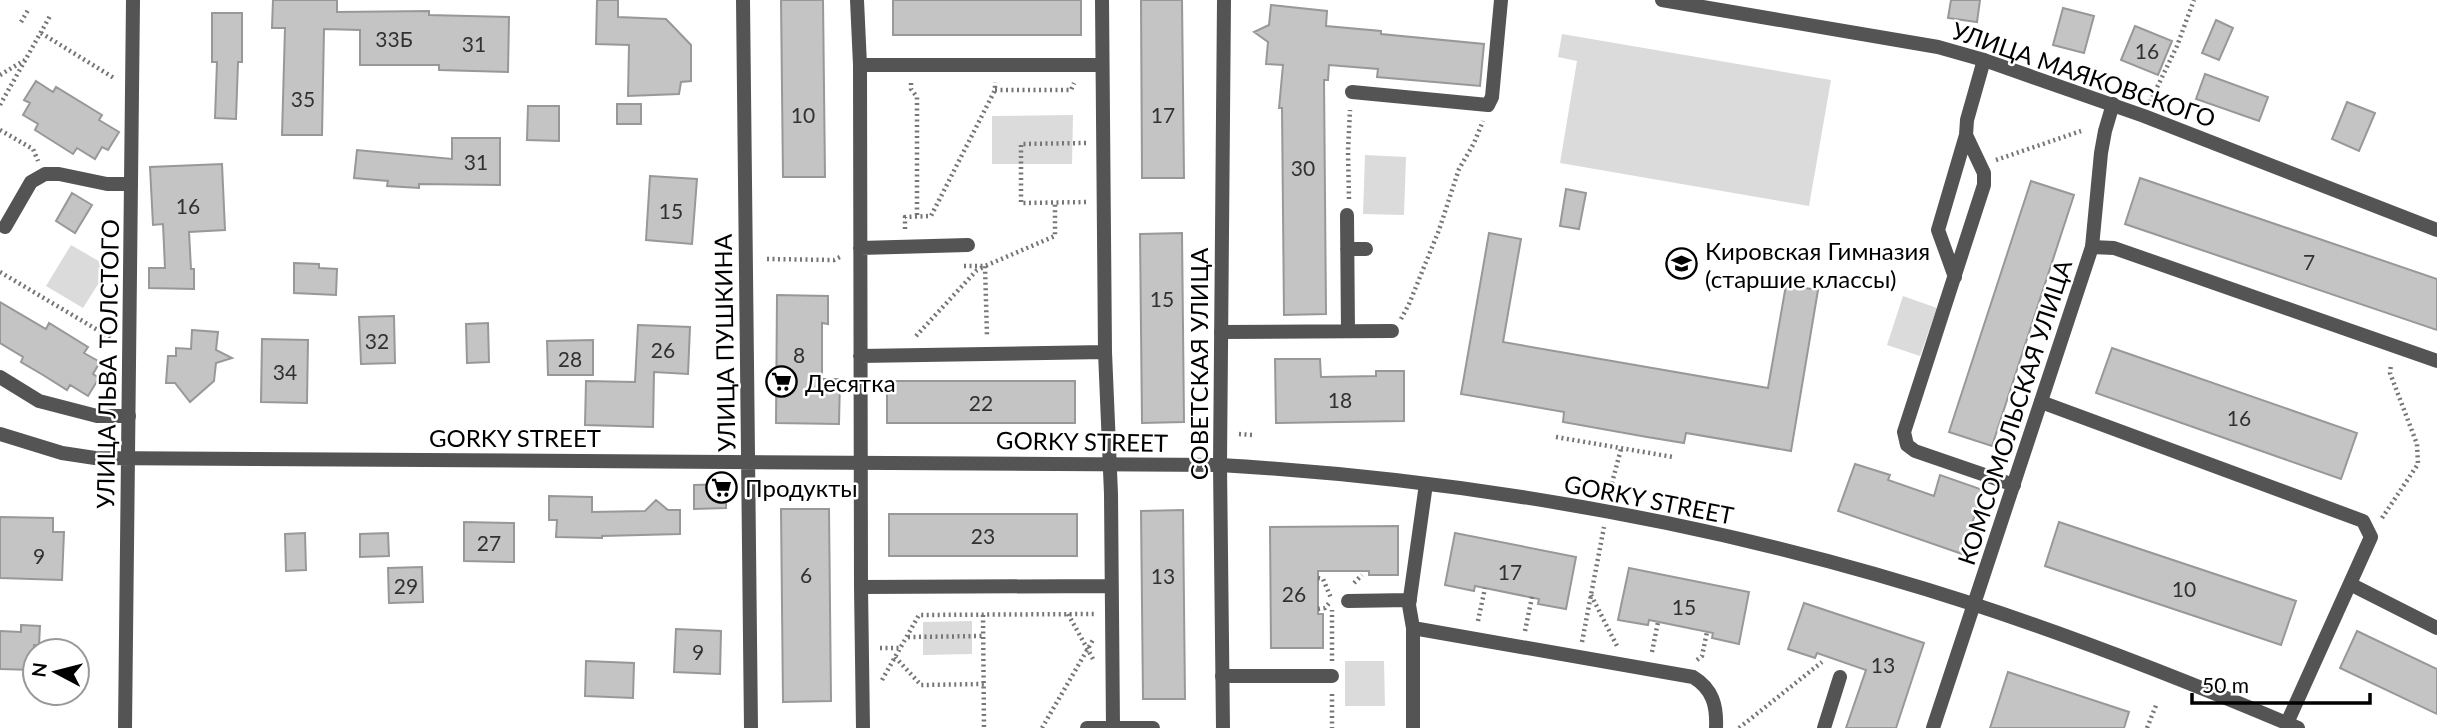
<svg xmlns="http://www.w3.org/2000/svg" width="2437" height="728" font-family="Lato,sans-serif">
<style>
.green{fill:#dbdbdb}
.building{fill:#c4c4c4;stroke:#989898;stroke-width:2}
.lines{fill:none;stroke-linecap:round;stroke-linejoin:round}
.path{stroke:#767676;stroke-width:4.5;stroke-dasharray:2 3.5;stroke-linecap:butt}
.service{stroke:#545454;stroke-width:14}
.minor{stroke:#545454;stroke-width:14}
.tertiary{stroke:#545454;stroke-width:14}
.labels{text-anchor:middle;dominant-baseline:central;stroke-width:5;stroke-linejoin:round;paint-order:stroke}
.number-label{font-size:21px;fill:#313131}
.street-label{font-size:24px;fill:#000;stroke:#fff}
.poi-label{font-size:24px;fill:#000;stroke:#fff;text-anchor:start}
</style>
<rect width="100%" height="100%" fill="#fff"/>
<path class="green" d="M1562,34L1831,80L1809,206L1560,163L1577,61L1558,57Z
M1073,115L1072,164H992V116Z
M1365,155L1406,157L1404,215L1363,214Z
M71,245L109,267L83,308L46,286Z
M1903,296L1937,308L1920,356L1887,345Z
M972,621V654L923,655V622Z
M1345,661H1384L1385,706H1345Z"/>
<path class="building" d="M273,0H337V12L429,11V15L509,17L508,72L439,70V65H360V30L324,29L322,135H282L285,28H272Z
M597,0H618V17L666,19L691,45V81L681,82L679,94L628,96L629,45L596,44Z
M781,0H823L825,177H783Z
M893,0H1081V35H893Z
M1141,0H1182L1184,178H1142Z
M1951,0H1980L1977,22L1948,18Z
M1271,5L1327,11L1326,26L1381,31V34L1484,44L1480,86L1377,77L1378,69L1329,65L1328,80H1324L1326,314L1284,315L1282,108H1279L1283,65L1266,64L1268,42L1254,32L1269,25Z
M2063,8L2094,16L2084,53L2053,45Z
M212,13H242V62H238L236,119L215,118L217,62H212Z
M2216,20L2233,28L2219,60L2202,53Z
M2135,26L2172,41L2158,75L2121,60Z
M2205,74L2268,97L2259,121L2196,99Z
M36,81L53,92L56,87L102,115L99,120L119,132L108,150L102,147L95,159L77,148L73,154L35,130L38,124L23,115L30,103L24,100Z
M2347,102L2375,113L2359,151L2332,139Z
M617,104H641V124H617Z
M528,106H559V141L527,140Z
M452,138H500V185L419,184V188L387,186L388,181L354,178L357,150L452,159Z
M222,164L225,230L189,232L191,269H194V289L149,288V268H165L163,224L153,225L150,167Z
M650,176L697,179L692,244L646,240Z
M2140,178L2437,279V330L2125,224Z
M2031,181L2074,195L1992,446L1949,432Z
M1566,189L1586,193L1579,229L1560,226Z
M72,193L92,205L75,233L56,221Z
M1182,233L1184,422L1142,423L1140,234Z
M1489,233L1521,239L1503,342L1768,388L1786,285L1818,290L1791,451L1686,433L1684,443L1647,437L1563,422L1564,412L1461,394Z
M294,263L319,264V268L337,269L336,295L294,293Z
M777,295L828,296V324L822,323V379H840L839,424L776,423Z
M0,302L46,329L49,323L88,347L84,353L100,362L93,374L99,378L88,396L70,385L67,390L43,375L21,362L23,357L0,343Z
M394,316L395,363L361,364L359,317Z
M488,323L489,362L467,363L466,324Z
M638,325L690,327L688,374L654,372L653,427L585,425L586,381L635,382Z
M192,330L218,332L216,350L232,358L216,363L214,381L190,402L175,383H166L168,356H176V348L191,349Z
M262,339L308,340L307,403L261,402Z
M593,340V375H548L547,341Z
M2112,348L2357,433L2341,479L2096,393Z
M1275,359H1320L1321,377L1376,376V371H1404V421L1276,423Z
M887,381H1075V423H887Z
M1855,464L1890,475L1888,480L1934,496L1940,475L1983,490L1962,554L1838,511Z
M726,484V508L694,509V485Z
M549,496L592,497V512L645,511L656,500L668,510H680V534L602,536V538L556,537L557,520H549Z
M781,509H829L831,701L783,702Z
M1183,510L1185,699H1143L1141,511Z
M889,514H1077V556H889Z
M0,517L53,518V532H64L62,580L0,578Z
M464,522L514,523V562L464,561Z
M2059,522L2296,601L2281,645L2045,566Z
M1398,526V575H1369V571H1318V614H1323V648H1271L1270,527Z
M305,533L306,570L286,571L285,534Z
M388,533L389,556L360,557V534Z
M1455,533L1576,557L1566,609L1538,604L1539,599L1475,586L1474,591L1445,585Z
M422,567L423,602L389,603L388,568Z
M1629,568L1749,592L1739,644L1712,638L1713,633L1649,620L1648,625L1618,620Z
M1804,603L1924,643L1896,728H1846L1866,670L1817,653L1815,658L1788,649Z
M21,625L40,626L39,645H34L33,670L0,669V631L21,632Z
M676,629L721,631L720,674L674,672Z
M2357,631L2437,669V714L2340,668Z
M586,661L634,663L633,698L585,696Z
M2008,672L2129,712L2124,728H1990Z"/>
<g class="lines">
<path class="path" d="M21,22L28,10
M41,33L114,78
M0,75L25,60
M911,83V89L917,97V217
M995,90H1071L1074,83
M2150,102L2177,46L2194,0
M0,105L50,16
M0,130L33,149L38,161
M1086,143L1021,144V203L1089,202
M1996,160L2081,131
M1349,199L1348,151L1350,110
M905,229V217L931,216L995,90V82
M767,259L834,260L842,256
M964,266H985L1055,236V202
M0,272L111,338
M1401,319L1409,304L1439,230L1459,169L1474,143L1483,121
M916,336L976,271L985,266L987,336
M1239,434L1252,435
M1556,437L1673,457
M1609,494L1621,449
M2382,518L2418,464L2417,444L2390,373L2391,364
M1318,578L1323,579L1331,598
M1354,583L1362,575
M1591,595L1617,646
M1318,609L1325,608L1330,602
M1068,614L1093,659
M983,615L984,728
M1478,621L1485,588
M1525,631L1532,597
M908,637L983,636
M1582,642L1604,527
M880,648H900
M1652,652L1658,622
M895,657L921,685L984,684
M1697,660L1702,656L1707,632
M1332,661V610
M882,680L919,615L1095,614
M1332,694V728
M1042,728L1094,638
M1739,728L1822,662
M2147,728L2157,703"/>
<path class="service" d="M857,0L860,65L861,587L1111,586
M1102,0L1105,352L1111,494L1113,727
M860,65H1102
M1352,92L1488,105L1492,97L1501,0
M1966,135L1984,173V185L1904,432L1907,445L1915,451L2014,485
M1347,215L1348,331
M5,227L31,182L45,174H59L107,184H131
M2092,247L2114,248L2437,361
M860,248L968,245
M1347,249H1366
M1955,277L1938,230L1966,135L1967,120L1984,60
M1221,332L1392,331
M860,356L1105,352
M0,377L39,401L97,416H129
M2041,402L2363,521L2371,537L2287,723
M2350,584L2437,628
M861,587L863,728
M1348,601L1410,600
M1413,628L1693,677C1713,689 1717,706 1716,728
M1222,676H1332
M1087,728H1153
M1413,728V628L1409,605L1426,484
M1824,728L1840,677"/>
<path class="minor" d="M743,0L751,728
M0,434L62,453L95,458L1220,465C1475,480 1731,525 1973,604C2083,640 2192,683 2298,728
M125,728L133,0
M1933,728L2092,247L2101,153L2105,131L2113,104"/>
<path class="tertiary" d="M1662,0L1938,47L1984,60L2144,116L2437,230
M1223,728L1220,465L1224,0"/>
</g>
<defs>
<symbol id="school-ring" viewBox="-11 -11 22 22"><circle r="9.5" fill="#fff" stroke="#000" stroke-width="1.5"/><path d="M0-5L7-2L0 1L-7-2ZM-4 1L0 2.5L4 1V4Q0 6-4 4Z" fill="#000"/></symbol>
<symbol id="supermarket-ring" viewBox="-11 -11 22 22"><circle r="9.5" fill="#fff" stroke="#000" stroke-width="1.5"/><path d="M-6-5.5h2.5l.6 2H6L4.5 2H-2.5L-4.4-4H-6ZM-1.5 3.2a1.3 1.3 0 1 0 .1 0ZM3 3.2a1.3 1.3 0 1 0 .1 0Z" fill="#000"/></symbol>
</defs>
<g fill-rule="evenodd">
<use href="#school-ring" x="1664" y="246" width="35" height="35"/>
<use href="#supermarket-ring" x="764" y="364" width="35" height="35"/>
<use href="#supermarket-ring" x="704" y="470" width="35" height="35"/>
</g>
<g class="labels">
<g class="number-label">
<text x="394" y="38">33Б</text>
<text x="474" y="43">31</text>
<text x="2147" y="50">16</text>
<text x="303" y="98">35</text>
<text x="803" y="114">10</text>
<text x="1163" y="114">17</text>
<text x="476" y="161">31</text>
<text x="1303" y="167">30</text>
<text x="188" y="205">16</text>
<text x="671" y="210">15</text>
<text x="2309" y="261">7</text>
<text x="1162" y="298">15</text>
<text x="377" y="340">32</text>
<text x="663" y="349">26</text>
<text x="799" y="354">8</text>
<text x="570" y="358">28</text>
<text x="285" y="371">34</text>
<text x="1340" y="399">18</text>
<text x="981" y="402">22</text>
<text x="2239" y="417">16</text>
<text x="983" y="535">23</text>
<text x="489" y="542">27</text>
<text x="39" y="555">9</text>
<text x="1510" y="571">17</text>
<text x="806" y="574">6</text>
<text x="1163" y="575">13</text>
<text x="406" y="585">29</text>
<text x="2184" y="588">10</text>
<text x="1294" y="593">26</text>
<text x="1684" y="606">15</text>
<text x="698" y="651">9</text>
<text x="1883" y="664">13</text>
</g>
<g class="street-label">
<text transform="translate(2084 74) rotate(19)">УЛИЦА МАЯКОВСКОГО</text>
<text transform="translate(724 343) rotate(-91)">УЛИЦА ПУШКИНА</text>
<text transform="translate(107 364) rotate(-89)">УЛИЦА ЛЬВА ТОЛСТОГО</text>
<text transform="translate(1198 364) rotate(-90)">СОВЕТСКАЯ УЛИЦА</text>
<text transform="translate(2014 412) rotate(-72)">КОМСОМОЛЬСКАЯ УЛИЦА</text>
<text x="515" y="437">GORKY STREET</text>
<text transform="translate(1082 441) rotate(1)">GORKY STREET</text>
<text transform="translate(1649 499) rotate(11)">GORKY STREET</text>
</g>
<g class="poi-label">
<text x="1705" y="250">Кировская Гимназия<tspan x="1705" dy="28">(старшие классы)</tspan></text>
<text x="805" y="382">Десятка</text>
<text x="745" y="487">Продукты</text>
</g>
</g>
<g transform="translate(56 672) rotate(277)"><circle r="33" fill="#ffffff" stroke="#999999" stroke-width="2"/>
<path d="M0-5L12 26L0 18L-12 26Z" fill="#000000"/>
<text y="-10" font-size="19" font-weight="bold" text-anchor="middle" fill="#000000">N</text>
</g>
<path d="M2192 693v10h178v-10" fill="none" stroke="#000000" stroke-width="3.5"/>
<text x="2202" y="693" font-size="21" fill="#000000" stroke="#ffffff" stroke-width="5" paint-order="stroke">50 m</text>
</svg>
